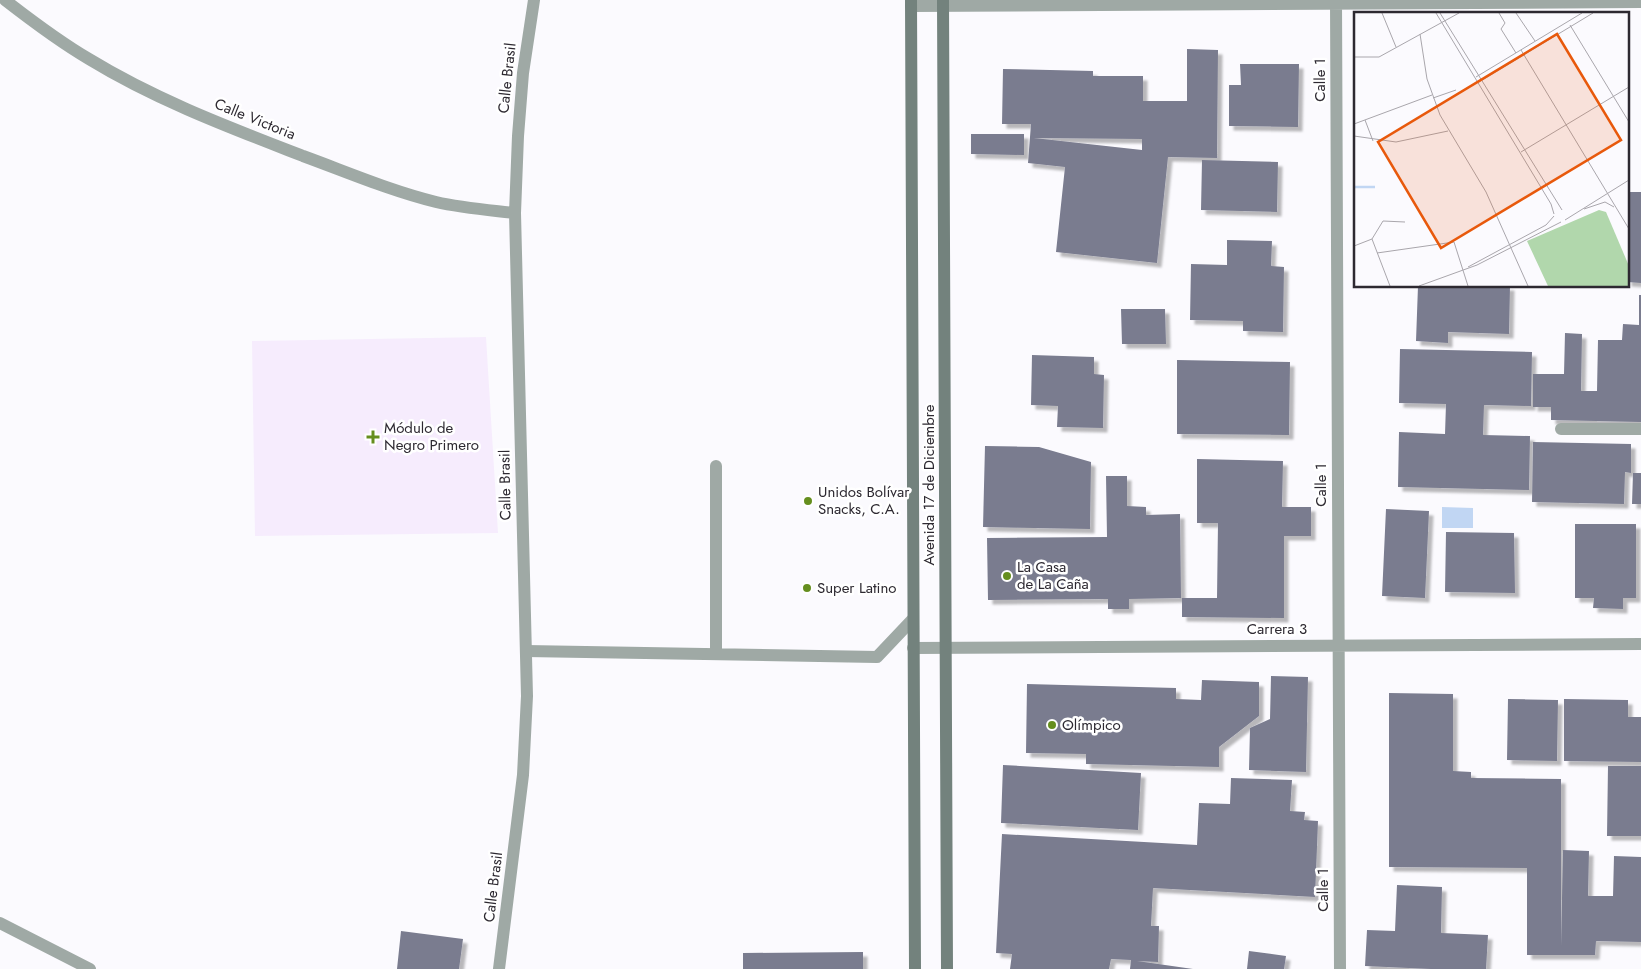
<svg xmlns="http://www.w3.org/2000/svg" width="1641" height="969" font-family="Jost,sans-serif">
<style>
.medical{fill:#f6ecfd}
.water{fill:#c1d6f3}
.building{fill:#7a7c8f;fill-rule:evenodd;filter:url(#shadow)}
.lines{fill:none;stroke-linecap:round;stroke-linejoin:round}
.lane{stroke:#9fa9a5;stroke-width:12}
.street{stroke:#9fa9a5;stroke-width:12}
.secondary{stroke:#73827d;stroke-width:12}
.poi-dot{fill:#658e1e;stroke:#fff;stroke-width:2}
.labels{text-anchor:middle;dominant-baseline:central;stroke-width:5;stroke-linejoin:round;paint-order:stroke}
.street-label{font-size:15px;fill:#2d2931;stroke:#fff}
.poi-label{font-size:15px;fill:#2d2931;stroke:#fff;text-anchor:start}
.inset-river{fill:none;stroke:#c1d6f3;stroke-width:2.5}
.inset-road{fill:none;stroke:#a9a6ac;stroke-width:1}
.view{fill:#e8590c;fill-opacity:0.15;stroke:#e8590c;stroke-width:2.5}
.inset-edge{fill:none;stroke:#2d2931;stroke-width:2.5}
</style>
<defs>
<filter id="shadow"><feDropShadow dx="4.5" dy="4.5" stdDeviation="1" flood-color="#0004"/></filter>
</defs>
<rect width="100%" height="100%" fill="#fbfafe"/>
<path class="medical" d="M486,337L498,533L255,536L252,341Z"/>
<path class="water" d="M1442,507L1473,508V528H1442Z"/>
<path class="building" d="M1187,49L1218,50L1217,158L1168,157L1157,263L1056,252L1065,167L1028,163L1031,124H1002L1003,69L1093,71V76H1143V101H1187ZM1034,138L1142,139V150Z
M1240,64H1299L1298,127L1229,126V85H1241Z
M971,134H1024V155L971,154Z
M1202,160L1278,162L1277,212L1201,210Z
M1627,192H1641V283L1627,282Z
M1227,240L1272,241L1271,266L1284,267L1283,332L1243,331V321L1190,320L1191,264L1227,265Z
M1418,286H1510L1509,334L1448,332V343L1416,341Z
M1639,295H1641V422L1551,420V407H1533V374H1564L1565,333L1582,334L1581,391H1597L1598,340H1622L1623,324L1639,325Z
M1121,309H1165L1166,344H1122Z
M1400,349L1532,352L1531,406L1484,405L1483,435L1530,436L1529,490L1398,487L1399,432L1445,434L1446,404L1399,403Z
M1032,355L1094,357V374L1104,375L1103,428L1057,427L1058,406L1031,405Z
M1177,360L1290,362L1289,435L1177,434Z
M1533,442L1631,444V473L1625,472L1624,504L1532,502Z
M985,446L1039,447L1091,462L1090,529L983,527Z
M1197,459L1283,461L1282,507H1311V536H1284V618L1182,617V598H1217L1218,523H1197Z
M1633,473H1641V504H1632Z
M1106,476H1127V506L1146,507V515L1180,514L1181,598L1129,599V609H1108V599L988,600L987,538L1107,537Z
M1386,509L1429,511L1425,598L1382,596Z
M1575,524H1636V598H1623V609L1593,608L1594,598H1575Z
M1446,532L1514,533L1515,593L1445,592Z
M1271,676L1308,677L1306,772L1249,770L1250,728L1270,719Z
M1202,680L1259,682V716L1219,747V767L1086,764V754L1026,753L1027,684L1176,688V699L1201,700Z
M1389,693L1453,694V771L1471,772V778L1561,779V946L1563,850L1589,851L1588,896H1613L1614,856L1641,857V942L1596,941L1595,955H1527V868L1389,867Z
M1508,699L1558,700L1557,761L1507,760Z
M1564,699L1628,700V717H1641V762L1564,761Z
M1003,765L1141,773L1138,830L1001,823Z
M1608,766H1641V836H1607Z
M1231,778L1292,780L1290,811L1305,812L1304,820L1318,821L1315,897L1153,888L1151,926H1159L1158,962L1137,961L1193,969H1130L1131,960L1111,959L1109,969H1010L1012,954L996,953L1002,834L1197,845L1199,803L1230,804Z
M1397,885L1442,887L1441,933L1488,935L1486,969H1431L1365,966L1367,930L1395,931Z
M401,931L463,939L459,969H397Z
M1249,951L1286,956L1284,969H1247Z
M863,952V969H743V953Z"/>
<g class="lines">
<path class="lane" d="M1561,429H1641
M526,651L877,657L913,619
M716,654V466"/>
<path class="street" d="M5,0C32,21 60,42 89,59C156,100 231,128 303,156C347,172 391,191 436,202C462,208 489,210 515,213
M1336,0L1340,969
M911,6L1641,2
M913,648L1641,644
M0,923L90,969
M499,969L523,775L527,696L515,213L518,136L523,73L534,0"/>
<path class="secondary" d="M911,0L915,969
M943,0L947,969"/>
</g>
<g class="poi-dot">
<path d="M370.5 429.5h5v5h5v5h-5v5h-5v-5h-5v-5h5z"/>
<circle cx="808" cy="501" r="5"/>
<circle cx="1007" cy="576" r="5"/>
<circle cx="807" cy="588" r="5"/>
<circle cx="1052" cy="725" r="5"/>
</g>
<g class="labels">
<g class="street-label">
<text transform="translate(507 78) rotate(-84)">Calle Brasil</text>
<text transform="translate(1320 80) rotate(-90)">Calle 1</text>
<text transform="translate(255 119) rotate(22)">Calle Victoria</text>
<text transform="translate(505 485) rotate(-91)">Calle Brasil</text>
<text transform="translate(929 485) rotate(-90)">Avenida 17 de Diciembre</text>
<text transform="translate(1321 485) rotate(-90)">Calle 1</text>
<text x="1277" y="629">Carrera 3</text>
<text transform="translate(493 887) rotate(-83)">Calle Brasil</text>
<text transform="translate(1323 890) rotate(-90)">Calle 1</text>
</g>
<g class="poi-label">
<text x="384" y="428">Módulo de<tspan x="384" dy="17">Negro Primero</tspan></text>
<text x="818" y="492">Unidos Bolívar<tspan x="818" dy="17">Snacks, C.A.</tspan></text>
<text x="1017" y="567">La Casa<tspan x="1017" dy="17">de La Caña</tspan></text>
<text x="817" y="588">Super Latino</text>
<text x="1062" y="725">Olímpico</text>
</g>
</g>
<g transform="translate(1354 12)">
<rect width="275" height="275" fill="#fbfafe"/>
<path d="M245,198L252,200L275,254V274H194L173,229Z" fill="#b1d7ac"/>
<path class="inset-river" d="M0,175H21"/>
<path class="inset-road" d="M28,1L42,35M82,1L197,192L200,202M86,1L208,198M145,1L151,11L147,17L162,41M162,1L181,29M216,13L275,110M66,22L73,67L86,103L132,180L174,274M167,38L275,217M0,45H25L105,1M122,65L228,1M125,70L239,1M79,86L102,78M11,108L19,129M0,112L78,83M0,124L42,130L94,119M167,140L275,75M230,197L251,190L260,195M211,208L275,168M18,227L36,274M18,227L29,209L51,210M0,234L18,227M23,241L100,230L114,274M114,255L192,213L200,204M65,274L123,253L207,210"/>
<path class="view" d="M203,22L267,128L87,236L24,130Z"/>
<rect width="275" height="275" class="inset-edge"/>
</g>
</svg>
